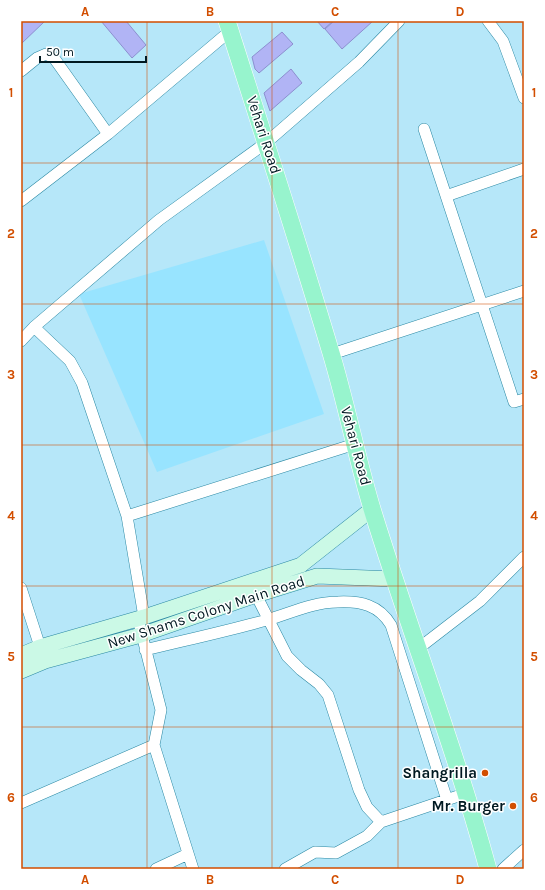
<svg xmlns="http://www.w3.org/2000/svg" width="545" height="890" font-family="Karla,sans-serif">
<style>
.built{fill:#98e4ff}
.building{fill:#b1b4f5;stroke:#8c8fcf}
.lines{fill:none;stroke-linecap:round;stroke-linejoin:round}
.street-casing{stroke:#2a88a3;stroke-width:12}
.secondary-casing{stroke:#2a88a3;stroke-width:16}
.primary-casing{stroke:#fff;stroke-width:18}
.street{stroke:#fff;stroke-width:11}
.secondary{stroke:#cbf9e6;stroke-width:15}
.primary{stroke:#97f4cd;stroke-width:17}
.grid{fill:none;stroke:#d24e00;stroke-width:1;stroke-opacity:0.55}
.poi-dot{fill:#d24e00;stroke:#fff;stroke-width:1.5}
.labels{text-anchor:middle;dominant-baseline:central;stroke-width:3;stroke-linejoin:round;paint-order:stroke}
.street-label{font-size:15px;fill:#001921;stroke:#fff}
.poi-label{font-size:15px;font-weight:bold;fill:#001921;stroke:#fff;text-anchor:end}
.neatline{fill:none;stroke:#d24e00;stroke-width:1.5}
.grid-label{font-size:13px;text-anchor:middle;font-weight:bold;fill:#d24e00}
</style>
<rect width="100%" height="100%" fill="#b6e7f9"/>
<path class="built" d="M264,240L324,414L157,472L79,294Z"/>
<path class="building" d="M21,21H45L21,44Z
M101,21H126L146,45L132,58Z
M317,21H333L324,29Z
M334,21H373L342,49L325,29Z
M282,32L293,44L259,73L255,69L252,57Z
M291,69L302,83L270,111L264,93Z"/>
<g class="lines">
<defs>
<path id="street" d="M488,21L503,41L524,98
M21,71L37,58L46,54L54,58L108,134
M424,129L514,402L524,399
M446,196L524,169
M21,201L108,134L230,31
M34,327L70,361L82,383L127,516L144,617
M21,341L34,327L159,220L267,142L359,62L399,21
M332,354L524,291
M127,516L355,444
M21,588L42,653
M253,589L287,656L301,670L319,684L328,695L359,790L367,807L381,822
M138,619L161,710L154,745L193,869
M419,648L480,601L524,557
M145,650C186,640 227,631 267,620C291,613 313,602 338,602C361,601 379,605 391,625L447,800
M21,803L154,745
M156,869L188,854
M285,869L315,852L336,853L367,836L381,822L467,793
M503,869L524,850"/>
<path id="secondary" d="M21,655L40,647L144,617L301,565L372,509
M21,671L45,661L141,635L256,595L317,576L394,579"/>
<path id="primary" d="M227,21C262,131 298,242 331,353C347,406 357,460 373,512C410,632 455,748 488,869"/>
</defs>
<use href="#street" class="street-casing"/>
<use href="#secondary" class="secondary-casing"/>
<use href="#primary" class="primary-casing"/>
<use href="#street" class="street"/>
<use href="#secondary" class="secondary"/>
<use href="#primary" class="primary"/>
</g>
<path class="grid" d="M147,21V869M272,21V869M398,21V869M21,163H524M21,304H524M21,445H524M21,586H524M21,727H524"/>
<g class="poi-dot">
<circle cx="485" cy="773" r="4"/>
<circle cx="513" cy="806" r="4"/>
</g>
<g class="labels">
<g class="street-label">
<text transform="translate(264 135) rotate(72)">Vehari Road</text>
<text transform="translate(356 446) rotate(75)">Vehari Road</text>
<text transform="translate(206 612) rotate(-18)">New Shams Colony Main Road</text>
</g>
<g class="poi-label">
<text x="477" y="773">Shangrilla</text>
<text x="505" y="806">Mr. Burger</text>
</g>
</g>
<rect width="545" height="890" fill="none" stroke="#ffffff" stroke-width="44"/>
<path d="M40 56v6h106v-6" fill="none" stroke="#001921" stroke-width="2"/>
<text x="46" y="56" font-size="12" fill="#001921" stroke="#ffffff" stroke-width="3" paint-order="stroke">50 m</text>
<rect x="22" y="22" width="501" height="846" class="neatline"/>
<g class="grid-label">
<text x="85" y="16">A</text>
<text x="210" y="16">B</text>
<text x="335" y="16">C</text>
<text x="460" y="16">D</text>
<text x="11" y="97">1</text>
<text x="534" y="97">1</text>
<text x="11" y="238">2</text>
<text x="534" y="238">2</text>
<text x="11" y="379">3</text>
<text x="534" y="379">3</text>
<text x="11" y="520">4</text>
<text x="534" y="520">4</text>
<text x="11" y="661">5</text>
<text x="534" y="661">5</text>
<text x="11" y="802">6</text>
<text x="534" y="802">6</text>
<text x="85" y="884">A</text>
<text x="210" y="884">B</text>
<text x="335" y="884">C</text>
<text x="460" y="884">D</text>
</g>
</svg>
